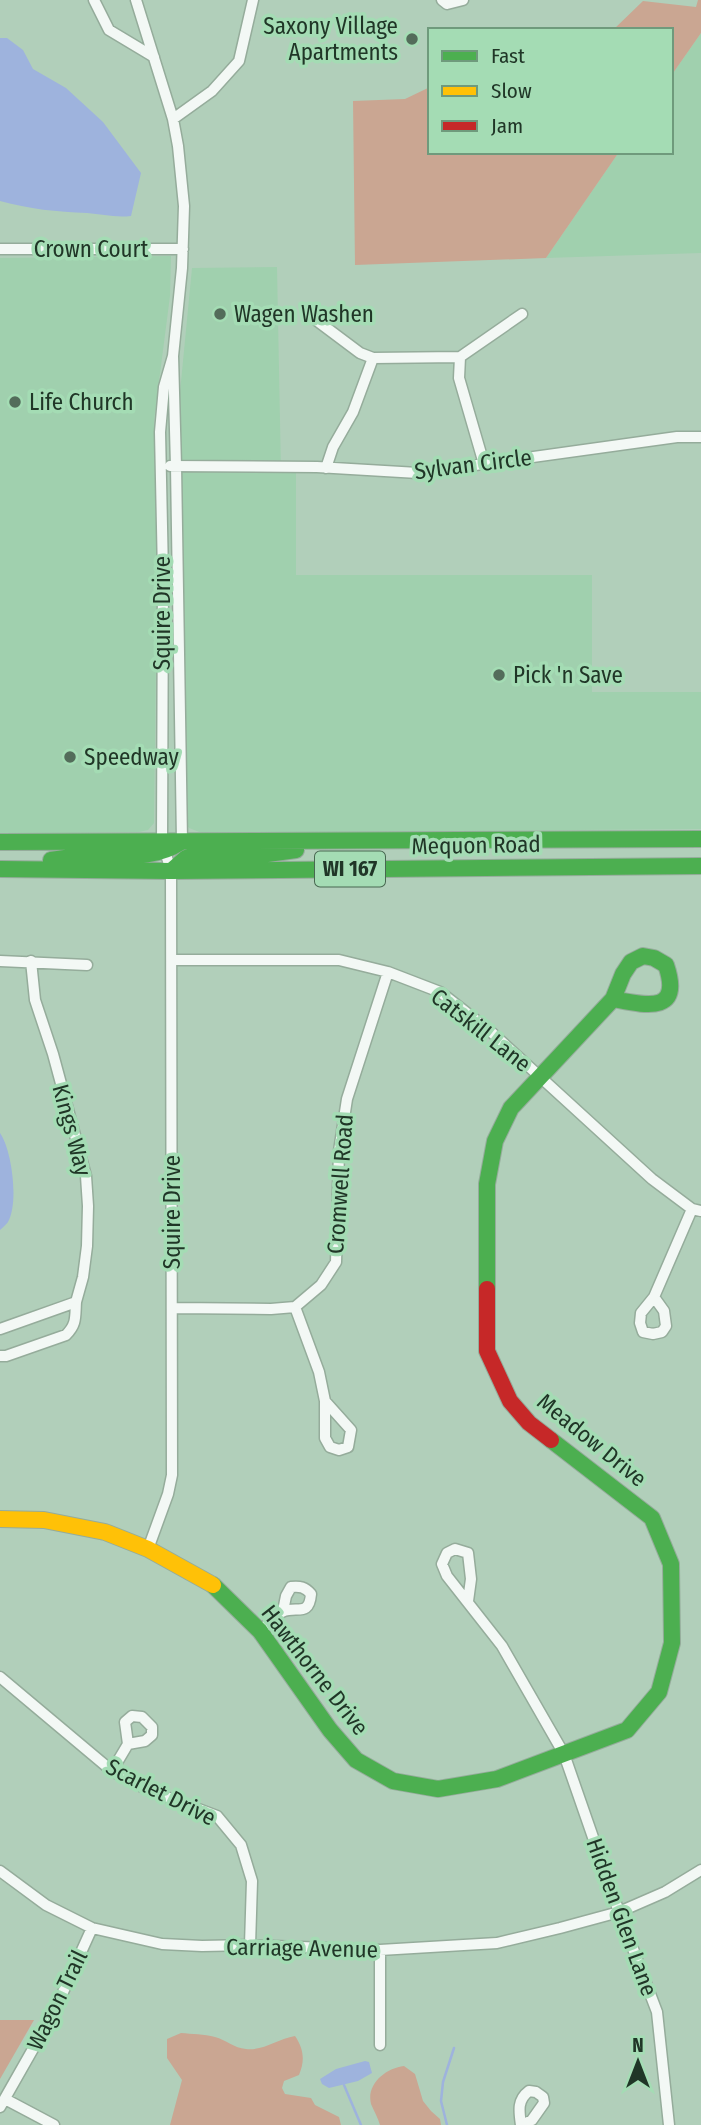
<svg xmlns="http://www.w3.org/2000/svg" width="701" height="2125" font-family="'Fira Sans Condensed',sans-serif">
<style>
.built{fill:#a0d0ae}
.green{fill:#caa692}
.water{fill:#9eb3dd}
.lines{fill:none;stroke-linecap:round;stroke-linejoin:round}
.stream{stroke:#9eb3dd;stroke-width:2.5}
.street-casing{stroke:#95ac9b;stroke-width:13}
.fast-casing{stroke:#95ac9b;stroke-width:18}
.slow-casing{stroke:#95ac9b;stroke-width:18}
.jam-casing{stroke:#95ac9b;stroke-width:18}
.street{stroke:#f3f8f5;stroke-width:10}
.fast{stroke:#4caf50;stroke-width:16}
.slow{stroke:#ffc107;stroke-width:16}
.jam{stroke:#c62828;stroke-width:16}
.poi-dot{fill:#536c5a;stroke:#a4dcb4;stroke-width:2.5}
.labels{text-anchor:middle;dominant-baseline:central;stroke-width:7;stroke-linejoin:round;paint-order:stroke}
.shield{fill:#a4dcb4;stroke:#486851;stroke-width:2}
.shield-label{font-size:21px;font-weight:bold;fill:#203627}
.poi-label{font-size:23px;fill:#203627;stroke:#a4dcb4;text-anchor:start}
.street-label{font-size:23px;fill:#203627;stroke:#a4dcb4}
</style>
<rect width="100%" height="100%" fill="#b1cfba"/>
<path class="built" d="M701,33V253L546,258L619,152H671V76Z
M171,256L170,296L154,420L157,577L154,823L148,830L139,832L0,834V258Z
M277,267L281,472H296V575H592V692H701V829L202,833L189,828L186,824L184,759L180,392L192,268Z"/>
<path class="green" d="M698,0H701V33L671,76V30H613L643,1L696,7Z
M430,87V152H619L546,258L355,265L353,101L405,99Z
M0,2020H34L0,2079Z
M181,2033C192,2034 204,2034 215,2037C226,2040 234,2048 246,2049C263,2051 278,2039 295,2036C304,2049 305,2061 299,2075L284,2081L282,2088L285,2094L311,2098L315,2105L339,2117L341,2125H170L182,2080L167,2058V2039Z
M404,2066L415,2074L423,2101L431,2111L440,2119L441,2125H380C378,2118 374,2111 371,2104C366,2084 386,2068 404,2066Z"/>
<path class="water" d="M0,38H7L23,50L33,69L66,88L103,122L141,173L131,216C115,218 102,214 87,213C57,212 29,209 0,201Z
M0,1133C12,1150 19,1203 8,1222C6,1225 3,1227 0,1230Z
M365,2061L369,2062L372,2073L358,2081L329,2088L322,2084L320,2079L336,2069Z"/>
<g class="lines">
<path class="stream" d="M344,2085L361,2125
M447,2125L441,2101L443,2082L454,2048"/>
<defs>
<path id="street" d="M94,0L109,30L154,57
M136,0L173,119L178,146L184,206L182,268L173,356L176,466L182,841L180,845
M442,0L447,4L463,0
M173,119L212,91L239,61L253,0
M0,249H183
M312,317L360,353L373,358L460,357L522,314
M460,357L459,378L484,464
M170,466L317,467L418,473L677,437H701
M326,468L333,447L353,412L373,358
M172,960H339L388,972L440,992L490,1031L652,1179L692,1209L701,1211
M0,961L87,965
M654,1297L664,1311L666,1326L662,1332L653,1334L643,1332L640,1323L641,1313L654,1297L692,1209
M295,1307L319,1372L325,1401V1438L330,1447L339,1450L348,1447L351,1430L325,1401
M173,1308L271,1309L295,1307L321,1285L336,1262L339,1151L347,1099L388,972
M0,1329L76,1302L83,1277L87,1246L88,1206L86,1176L53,1054L35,1000L31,961
M0,1356H6L66,1335C77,1324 75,1317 76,1302
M148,1549L168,1494L172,1475L171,871L162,841L163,574L160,432L164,387L173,356
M468,1601L471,1579L468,1553L455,1549L447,1553L442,1564L447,1576L502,1646L564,1754L619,1912L657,2012L669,2125
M260,1631C267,1625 275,1616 282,1612C296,1605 309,1618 311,1594C305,1587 300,1586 291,1587L286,1596L283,1611
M0,1677L112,1771L148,1790L217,1816L241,1845L252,1881L250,1945
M112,1771L128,1744L125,1722L132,1716L142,1717L152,1727V1735L145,1741L128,1744
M0,1871L46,1905L92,1928L162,1944L202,1946L250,1945L380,1950L497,1943L560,1928L619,1912L665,1892L701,1870
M380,1950V2045
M5,2099L54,2125
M0,2107L54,2012L92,1928
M521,2125C519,2111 517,2100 529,2091L536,2092L543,2097L544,2103L532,2120L522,2125"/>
<path id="fast" d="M0,842L701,839
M51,860C64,858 77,856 90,855C122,854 152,861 181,842
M0,869L171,871L701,866
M171,871L186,858L198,856H253L296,850
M487,1289V1184L495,1141L511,1108L613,999L623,974L631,962L643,956L654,958L666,965C683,1015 645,1005 613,999
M213,1585L260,1631L330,1730L356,1760L393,1781L438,1789L497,1779L627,1730L659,1692L672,1643L671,1564L652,1518L551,1440"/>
<path id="slow" d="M0,1519L44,1520L105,1532L148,1549L213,1585"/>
<path id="jam" d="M487,1289V1351L510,1401L529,1423L551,1440"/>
</defs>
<use href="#street" class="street-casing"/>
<use href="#fast" class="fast-casing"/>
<use href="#slow" class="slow-casing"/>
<use href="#jam" class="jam-casing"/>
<use href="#street" class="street"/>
<use href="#fast" class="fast"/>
<use href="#slow" class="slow"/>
<use href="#jam" class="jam"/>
</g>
<g class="poi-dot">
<circle cx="412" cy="39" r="7"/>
<circle cx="220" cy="314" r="7"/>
<circle cx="15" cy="402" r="7"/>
<circle cx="499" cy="675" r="7"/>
<circle cx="70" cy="757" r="7"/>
</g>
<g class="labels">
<rect class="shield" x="315" y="851.5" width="70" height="35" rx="5"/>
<g class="shield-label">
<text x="350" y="869">WI 167</text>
</g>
<g class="poi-label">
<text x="398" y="26" text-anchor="end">Saxony Village<tspan x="398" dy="26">Apartments</tspan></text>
<text x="234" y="314">Wagen Washen</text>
<text x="29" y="402">Life Church</text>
<text x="513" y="675">Pick 'n Save</text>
<text x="84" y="757">Speedway</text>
</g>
<g class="street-label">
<text x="91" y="249">Crown Court</text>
<text transform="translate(473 464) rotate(-7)">Sylvan Circle</text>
<text transform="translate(162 613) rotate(-90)">Squire Drive</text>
<text transform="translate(476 845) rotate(-1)">Mequon Road</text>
<text transform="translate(481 1030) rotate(38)">Catskill Lane</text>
<text transform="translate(72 1130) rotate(75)">Kings Way</text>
<text transform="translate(340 1184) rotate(-86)">Cromwell Road</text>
<text transform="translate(172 1212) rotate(-90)">Squire Drive</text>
<text transform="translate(592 1440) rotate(39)">Meadow Drive</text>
<text transform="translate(315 1670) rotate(52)">Hawthorne Drive</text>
<text transform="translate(161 1792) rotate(27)">Scarlet Drive</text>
<text transform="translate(622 1917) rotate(70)">Hidden Glen Lane</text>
<text transform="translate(302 1948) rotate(1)">Carriage Avenue</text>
<text transform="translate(57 2000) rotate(-64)">Wagon Trail</text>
</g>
</g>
<rect x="428" y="28" width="245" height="126" fill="#a4dcb4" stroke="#6f9a7c" stroke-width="2"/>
<rect x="442" y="51" width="35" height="10" fill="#4caf50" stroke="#6f9a7c" stroke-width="2"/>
<text x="491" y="63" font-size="21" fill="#203627">Fast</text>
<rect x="442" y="86" width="35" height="10" fill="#ffc107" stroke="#6f9a7c" stroke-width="2"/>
<text x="491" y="98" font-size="21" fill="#203627">Slow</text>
<rect x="442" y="121" width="35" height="10" fill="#c62828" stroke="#6f9a7c" stroke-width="2"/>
<text x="491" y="133" font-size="21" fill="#203627">Jam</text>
<g transform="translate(638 2062)" stroke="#a4dcb4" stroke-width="5" paint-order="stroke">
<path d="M0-5L12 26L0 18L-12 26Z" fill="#203627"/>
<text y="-10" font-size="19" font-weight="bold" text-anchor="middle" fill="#203627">N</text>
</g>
</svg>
